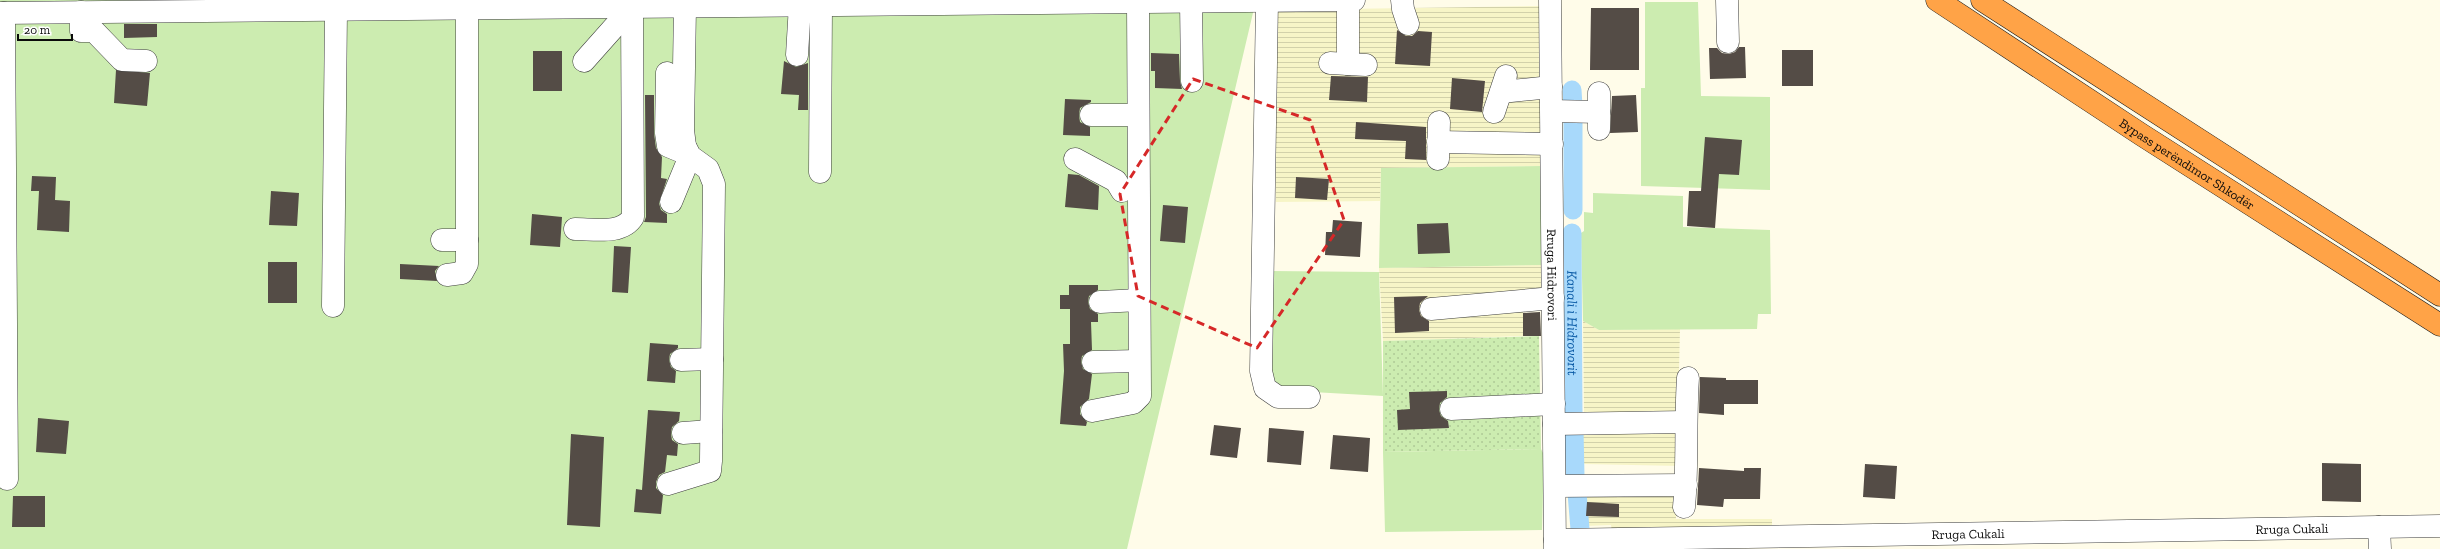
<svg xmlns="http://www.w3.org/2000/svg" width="2440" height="549" font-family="'Zilla Slab',serif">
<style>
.farmland{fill:url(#farmland-rules)}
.grass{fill:#ccecb0}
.garden{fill:url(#garden-dots)}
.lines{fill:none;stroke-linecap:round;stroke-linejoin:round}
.canal{stroke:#a8d9fb;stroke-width:19}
.building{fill:#544c46}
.minor-casing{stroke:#3e3e3e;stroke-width:23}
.highway-casing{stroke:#1c1c1c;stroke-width:23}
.minor{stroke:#fff;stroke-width:22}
.highway{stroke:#ffa347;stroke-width:22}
.marked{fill:none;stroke:#d62828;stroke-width:3;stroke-dasharray:8 5;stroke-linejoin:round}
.labels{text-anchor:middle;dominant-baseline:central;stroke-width:4;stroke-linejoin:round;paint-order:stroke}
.street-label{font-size:13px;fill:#0b0b0b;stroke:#fff}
.water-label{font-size:14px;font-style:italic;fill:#0b5ba6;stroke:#fff}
</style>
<defs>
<pattern id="farmland-rules" width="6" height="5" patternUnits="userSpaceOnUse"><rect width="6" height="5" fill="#f7f5c7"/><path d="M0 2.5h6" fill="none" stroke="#d2d1aa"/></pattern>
<pattern id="garden-dots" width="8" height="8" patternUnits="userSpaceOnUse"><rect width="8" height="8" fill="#ccecb0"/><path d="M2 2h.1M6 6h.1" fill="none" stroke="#aec996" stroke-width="1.8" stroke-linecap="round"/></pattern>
</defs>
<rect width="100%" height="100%" fill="#fffce9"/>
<path class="farmland" d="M1542,6V166L1381,168L1380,201L1276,202V10Z
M1541,265V291L1523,307V336L1383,341L1379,268Z
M1583,321L1599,330L1680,329L1678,414L1584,415Z
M1583,428L1680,430L1681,466L1583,464Z
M1584,491H1676V519H1772V529L1612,532L1611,525L1584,526Z"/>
<path class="grass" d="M0,0H1256L1127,549H0Z
M1645,2H1698L1701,96L1770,97V190L1641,186V88H1645Z
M1542,166L1541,265L1379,268L1381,168Z
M1593,193L1683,196V227L1770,230L1771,314H1758L1757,329L1599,330L1583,321L1581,233L1584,231V212L1593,213Z
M1267,271L1379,272L1383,396L1295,391L1280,387L1269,375Z
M1541,449L1544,455L1542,530L1385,532L1383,452Z"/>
<path class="garden" d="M1539,336L1541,449L1383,452V341Z"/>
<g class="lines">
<g class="canal">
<path d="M1572,90L1573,106"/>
<path d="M1573,210V117"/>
<path id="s1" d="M1572,233L1573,413"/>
<path d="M1574,430L1575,476"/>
<path d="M1577,493L1580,529"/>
</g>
</g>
<path class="building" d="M1591,8H1639V70H1590Z
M124,24H157V37L124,38Z
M1397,30L1406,36H1412L1418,31L1432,32L1430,66L1395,64Z
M1739,47H1745L1746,78L1710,79L1709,48H1717L1722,53L1729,54L1735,52Z
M1782,50H1813V86H1782Z
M533,51H562V91H533Z
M1151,53L1179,54L1180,81L1182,89L1155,88V71H1151Z
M784,61L796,67L808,63V110H798L799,95L781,94Z
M116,70L150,73L147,106L114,103Z
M1331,76L1368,77L1367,102L1329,100Z
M1452,78L1485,81L1482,112L1450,109Z
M645,95H654V133L656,148L662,157L661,178L667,179L659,203L661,210L667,214V223L644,222L646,217Z
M1636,95L1638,132L1610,133L1612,96Z
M1065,99L1091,100V102L1080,108L1079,115L1080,122L1090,127V136L1063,135Z
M1356,122L1426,127V160L1405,159L1406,141L1355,139Z
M1705,137L1742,140L1739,175L1719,174L1715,228L1687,226L1689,191H1701Z
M1068,174L1079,175L1099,186L1098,210L1065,207Z
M32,176L56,177L55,200L70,201L69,232L37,230L39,191H31Z
M1296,177L1329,179L1327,200L1295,198Z
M271,191L299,193L297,226L269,225Z
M1163,205L1188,207L1185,243L1160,241Z
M532,214L562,217L560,247L530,245Z
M1333,220L1362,222L1360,257L1325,255L1326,232H1332Z
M1448,223L1450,253L1418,254L1417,224Z
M614,246L631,247L628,293L612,292Z
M268,262H297V303H268Z
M400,264L439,266L435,271L437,281L400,279Z
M1069,285H1098V290L1089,296L1088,302L1090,309L1098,314V322H1091L1092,350L1082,356L1081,362L1083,369L1092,374L1089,399L1080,407V414L1087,422L1086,426L1060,424L1064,371L1063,344H1070V309H1060V295H1069Z
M1428,296L1420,303L1419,310L1421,316L1429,321V331L1395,333L1394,297Z
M1540,312L1541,336H1523V313Z
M650,343L678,345V348L670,354L669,360L671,367L676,371L675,383L647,381Z
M1700,377L1726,378V380H1758V404H1724V415L1699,413Z
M1447,391V397L1440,403L1439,410L1441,416L1448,421L1449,428L1398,430L1397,410L1410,409L1409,392Z
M648,410L680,412L679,421L672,427L671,434L672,440L678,444L677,456L667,455L665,472L659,475L656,482V488L663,495L661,514L634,512L636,489L642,490Z
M38,418L69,421L66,454L36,452Z
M1214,425L1241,428L1237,458L1210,455Z
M1269,428L1304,431L1301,465L1267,462Z
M571,434L604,437L600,527L567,525Z
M1333,435L1370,438L1368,472L1330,469Z
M2322,463L2361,464V502L2322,501Z
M1865,464L1897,466L1895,499L1863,497Z
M1699,468L1744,471V468H1761L1760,499H1724L1723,507L1697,505Z
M13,496H45V527H12Z
M1587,502L1619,504V517L1586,516Z"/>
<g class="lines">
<defs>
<g id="minor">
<path d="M1348,0V64"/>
<path d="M1402,0L1403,9L1408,24"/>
<path id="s2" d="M1550,0L1555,549"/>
<path d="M1727,0L1728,42"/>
<path d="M1191,1L1192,81"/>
<path d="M1267,1L1261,371L1265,388L1278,397H1309"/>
<path d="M81,12V31H94L122,60L146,61"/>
<path d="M0,13L1354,0"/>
<path d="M4,13L7,479"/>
<path d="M797,55L800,5"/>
<path d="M584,61L632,7"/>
<path d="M1330,63L1366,65"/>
<path d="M667,73L666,133L668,146L680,151L685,146"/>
<path d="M1501,92L1551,87"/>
<path d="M1552,111L1599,112"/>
<path d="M1494,112L1506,76"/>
<path d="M1091,115H1138"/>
<path d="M1599,129V93"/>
<path d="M1438,142L1552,144"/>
<path d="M1075,159L1116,181L1122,191"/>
<path d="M1438,159L1439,122"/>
<path d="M820,172L821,5"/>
<path d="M671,202L690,156"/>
<path d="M575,229C594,229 622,235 633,217L632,7"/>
<path d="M442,240H467"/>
<path d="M447,275L462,273L467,264V8"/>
<path d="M1100,302L1139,300"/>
<path d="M333,306L336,10"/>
<path d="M1431,309L1553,298"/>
<path d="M681,360L712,359"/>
<path d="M1093,362L1139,361"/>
<path d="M1451,409L1554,404"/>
<path d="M1092,411L1133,403L1140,396L1138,2"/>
<path d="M1554,424L1685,422"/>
<path d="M683,433L711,431"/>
<path d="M668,484L710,471L711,461L714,184L708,169L690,156L685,146L683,130L685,6"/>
<path d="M1555,486L1686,485"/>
<path d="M1684,507C1688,464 1685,422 1688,378"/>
<path d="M2379,527L2380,549"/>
<path id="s3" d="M1555,540L2440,526"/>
</g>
<g id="highway">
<path id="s4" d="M1937,0L2142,135L2440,325"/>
<path d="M1982,0L2440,295"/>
</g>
</defs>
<use href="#minor" class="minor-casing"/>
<use href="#highway" class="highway-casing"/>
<use href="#minor" class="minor"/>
<use href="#highway" class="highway"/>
</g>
<path class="marked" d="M1193,79L1310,120L1344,220L1257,348L1138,296L1120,194Z"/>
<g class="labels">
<g class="street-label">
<text stroke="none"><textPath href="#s4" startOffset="299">Bypass perëndimor Shkodër</textPath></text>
<text stroke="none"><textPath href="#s2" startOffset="275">Rruga Hidrovori</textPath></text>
<text stroke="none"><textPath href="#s3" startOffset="737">Rruga Cukali</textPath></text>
<text stroke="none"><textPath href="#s3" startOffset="413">Rruga Cukali</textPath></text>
</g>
<g class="water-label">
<text stroke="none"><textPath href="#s1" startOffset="90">Kanali i Hidrovorit</textPath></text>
</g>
</g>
<path d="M18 34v6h54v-6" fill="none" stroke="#0b0b0b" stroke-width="2"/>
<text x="24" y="34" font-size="12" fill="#0b0b0b" stroke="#ffffff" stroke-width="3" paint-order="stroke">20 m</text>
</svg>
